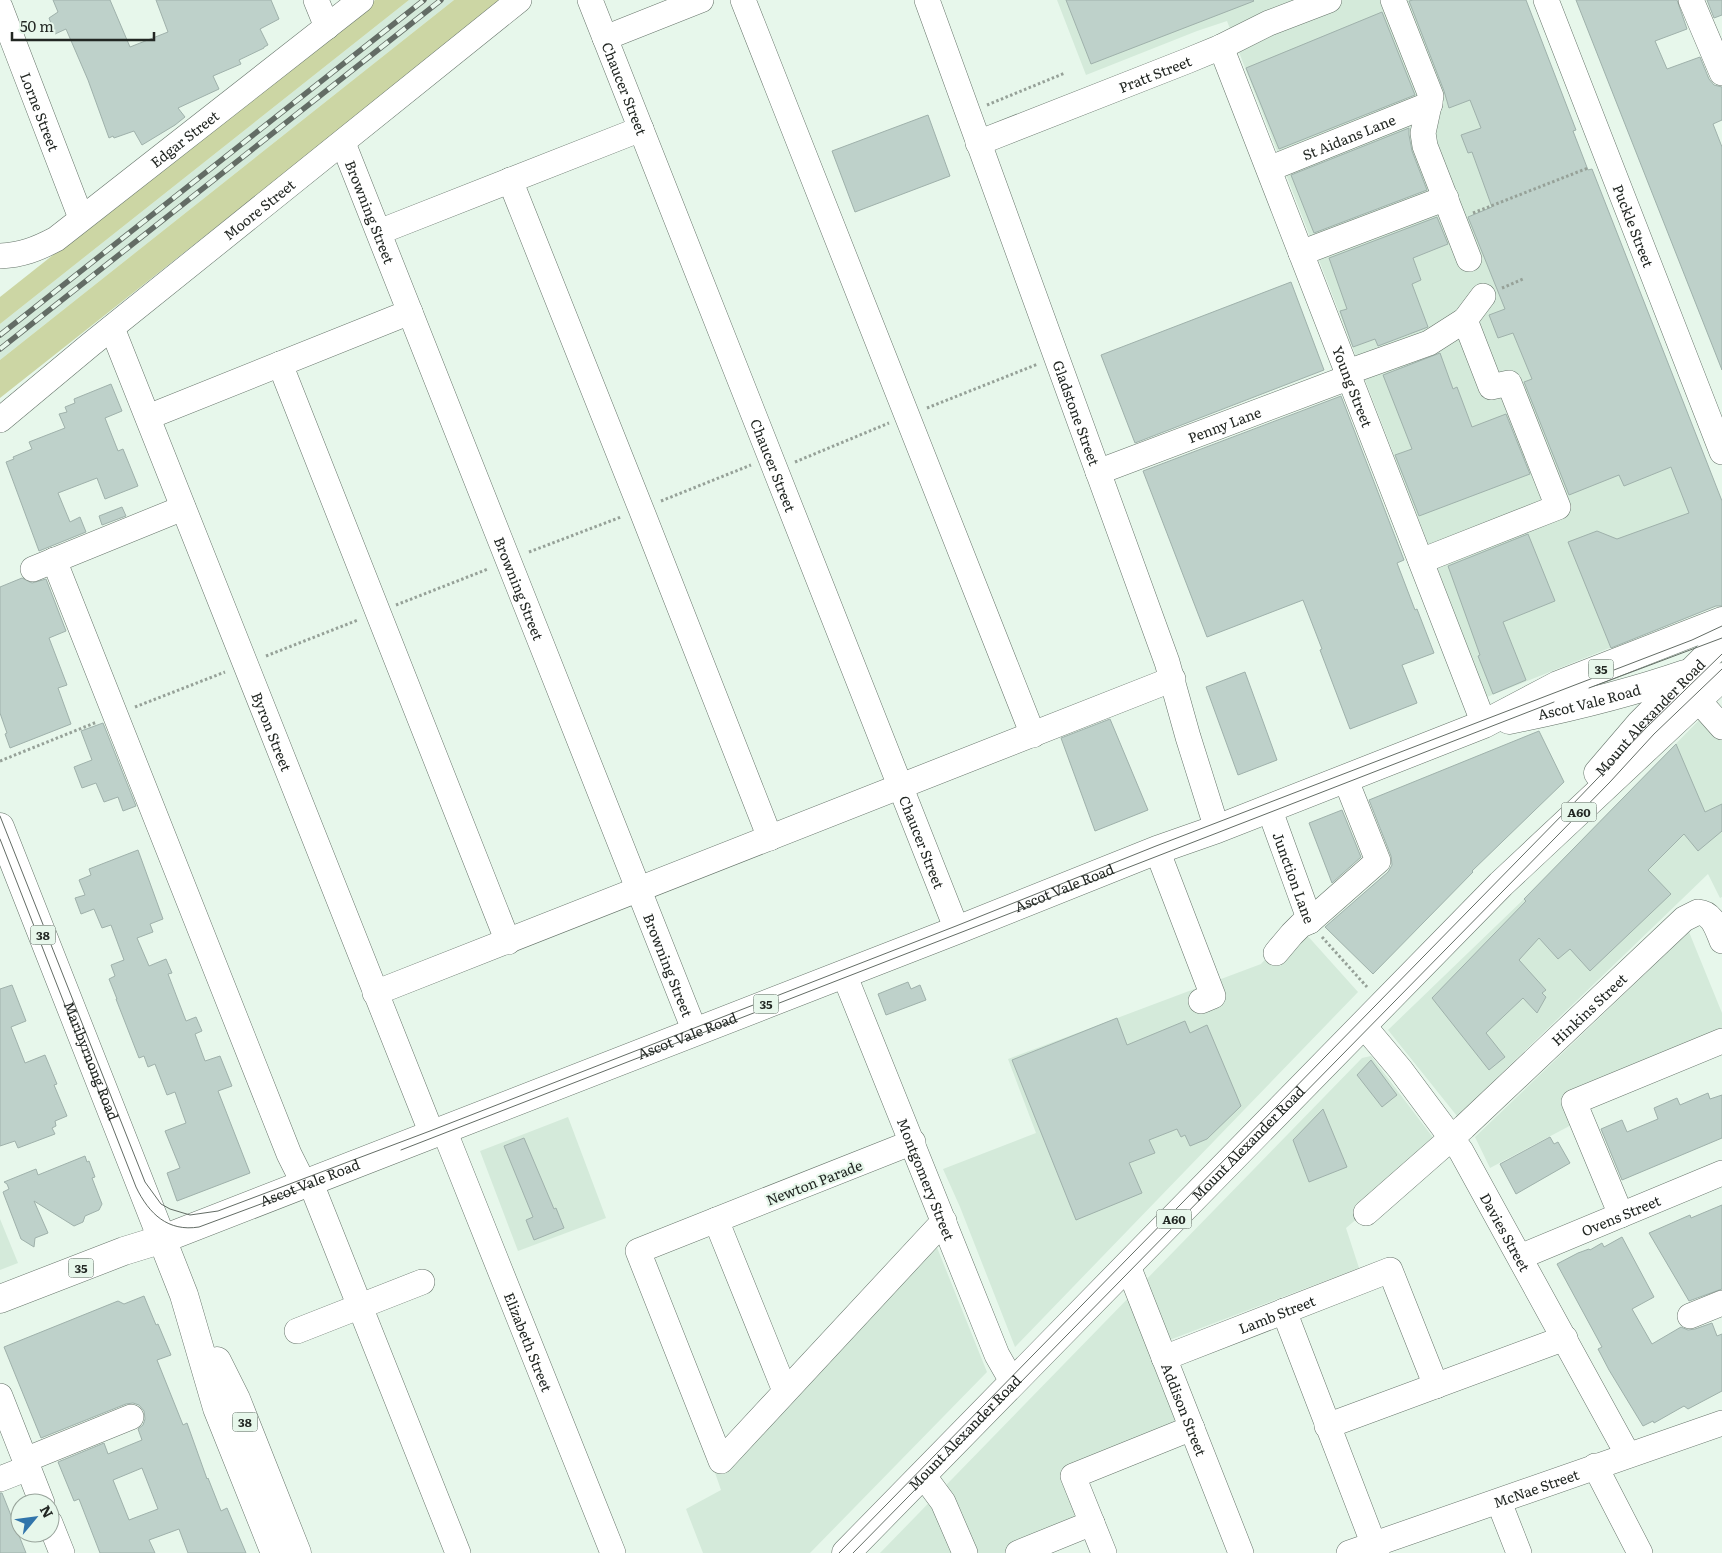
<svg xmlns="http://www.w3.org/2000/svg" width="1722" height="1553" font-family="Literata,serif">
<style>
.built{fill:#d4eada}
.green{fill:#ccd6a4}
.building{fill:#bed1ca;stroke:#9fb1ab;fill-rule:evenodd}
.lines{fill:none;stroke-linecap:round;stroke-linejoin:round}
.minor-casing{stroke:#66746a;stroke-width:26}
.major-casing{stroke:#66746a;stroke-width:29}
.path{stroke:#96a198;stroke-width:3;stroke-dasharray:2.5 2.5;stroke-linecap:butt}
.minor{stroke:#fff;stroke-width:25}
.major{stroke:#fff;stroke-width:28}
.tram{stroke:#636c65;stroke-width:1}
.rail-casing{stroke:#636c65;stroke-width:5.5}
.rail{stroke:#e7f7eb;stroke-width:4;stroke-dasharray:11;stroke-linecap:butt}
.labels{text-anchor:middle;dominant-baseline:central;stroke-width:4.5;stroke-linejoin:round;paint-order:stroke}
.shield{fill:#e7f7eb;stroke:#5d655f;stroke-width:1}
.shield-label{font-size:12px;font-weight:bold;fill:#222723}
.street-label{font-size:14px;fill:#222723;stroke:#e7f7eb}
</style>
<rect width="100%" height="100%" fill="#e7f7eb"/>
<path class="built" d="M409,0H454L0,360V324Z
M1057,0H1519L1722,603L1487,697L1227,21L1197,31L1086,75Z
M1705,714L1722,733V897L1720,898L1708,874L1457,1116L1388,1030L1524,899Z
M1297,924L1358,992L1015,1347L960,1207L943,1169L1036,1133L1008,1059L1261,964Z
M1689,932L1722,1013V1031L1568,1097L1577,1122L1490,1168L1475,1137Z
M1371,1056L1441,1148L1346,1228L1359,1268L1159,1344L1192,1428L1075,1477L1092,1523L1030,1553H880L1362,1058Z
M568,1117L606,1218L518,1251L480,1151Z
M0,1219L18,1263L0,1270Z
M932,1235L987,1372L810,1553H703L686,1509L721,1490L713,1467Z"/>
<path class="green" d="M375,0H409L0,324V297Z
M454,0H501L453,40L0,398V360Z"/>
<path class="building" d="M53,0H110L130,47L168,32L156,0H271L279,19L260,29L268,45L264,47V48L239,60L241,64L213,76L219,89L178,108L185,117L175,125L142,145L134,131L114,138L113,136L109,138L88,80L66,29L55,34L49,18L58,12Z
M1066,0H1253L1254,1L1091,64Z
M1413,0H1526L1576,130L1573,131L1588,170L1592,169L1722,501V606H1716L1611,648L1568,542L1597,531L1617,539L1689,513L1671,467L1624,486L1619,475L1569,495L1524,382L1532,379L1513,333L1498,338L1489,315L1505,309L1468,217L1492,207L1472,152L1468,153L1461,135L1481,128L1470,100L1449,108L1444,91L1409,1Z
M1576,0H1677L1687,29L1655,41L1667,69L1700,57L1709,79L1714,85L1722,87V120L1713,124L1722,147V370Z
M1707,0H1722V15L1714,18Z
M1382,12L1415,95L1279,149L1246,68Z
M928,115L950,176L855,212L832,151Z
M1409,128V135L1412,151L1427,190L1314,233L1291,175Z
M1437,217L1448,244L1413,258L1421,280L1412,284L1428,327L1378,346L1375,339L1353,347L1340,311L1347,309L1329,258Z
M1291,282L1324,370L1135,443L1101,355Z
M1440,353L1453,389L1457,387L1472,427L1506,414L1530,474L1419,516L1395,455L1412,449L1383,375Z
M111,384L122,411L105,418L118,451L123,449L138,486L105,499L97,478L58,493L70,522L80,517L86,532L39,551L6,462L14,459L13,457L32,449L29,442L65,428L59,414L67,412L65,407L75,403L74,399Z
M1341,396L1404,560L1397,563L1415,610L1417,609L1434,653L1402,665L1417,703L1350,729L1320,650L1322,649L1303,600L1207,637L1143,471Z
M122,507L126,516L102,525L99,516Z
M1528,534L1555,601L1503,622L1526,680L1493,694L1478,656L1480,655L1448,566Z
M22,578L32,583L46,579L66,631L49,638L67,685L58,688L71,724L10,748L5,734L7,733L0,713V587Z
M1245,672L1277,760L1238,775L1206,687Z
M1110,719L1148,810L1095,831L1061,738Z
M103,723L136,806L123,811L118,797L104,802L96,783L82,788L74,767L92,760L81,731Z
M1539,731L1564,782L1472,871L1473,872L1373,974L1325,927L1388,872L1392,865L1391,856L1369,800Z
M1676,744L1705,812L1722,804V831L1698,851L1684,834L1648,870L1671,894L1590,971L1570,949L1558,959L1539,938L1519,960L1546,990L1542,993L1546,997L1537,1013L1523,998L1486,1033L1505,1057L1489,1070L1432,998L1526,901L1524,899Z
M1342,810L1361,857L1332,883L1309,823Z
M138,850L163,919L150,924L153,932L137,938L149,966L166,959L172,973L168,974L186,1021L196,1017L202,1031L195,1034L205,1061L220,1056L232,1086L218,1091L250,1173L177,1201L167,1173L180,1168L165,1131L186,1123L175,1092L167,1095L155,1064L148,1067L144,1056L139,1058L116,999H117L109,979L115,976L111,965L124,960L111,925L102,928L94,909L81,914L75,898L85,895L79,880L91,875L89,869Z
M908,982L911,989L920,985L926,1000L886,1015L878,994Z
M12,985L26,1021L11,1027L25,1063L45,1055L57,1084L54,1085L67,1116L55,1121L56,1126L52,1128L55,1134L18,1148L15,1141L0,1146V989Z
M1117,1018L1127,1045L1185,1021L1190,1033L1207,1025L1241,1106L1207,1139L1190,1146L1185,1135L1181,1137L1177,1129L1149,1140L1155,1153L1129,1163L1142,1193L1076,1220L1012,1060Z
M1371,1060L1397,1095L1382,1107L1357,1075Z
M1708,1093L1710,1099L1722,1095V1138L1622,1180L1601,1129L1622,1120L1627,1132L1658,1119L1654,1108L1677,1098L1680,1105Z
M1323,1109L1347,1167L1309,1182L1293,1140Z
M1550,1137L1554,1144L1558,1142L1570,1163L1516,1194L1500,1164Z
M524,1138L554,1209L556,1208L564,1228L534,1240L526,1220L533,1217L504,1146Z
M85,1156L87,1162L89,1161L95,1177L92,1178L102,1204L99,1210L85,1216L83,1222L74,1226L34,1201L48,1233L35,1238L34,1247L21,1239L6,1200L3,1192L9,1189L7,1184L4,1182L36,1169L38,1175Z
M1722,1205V1289L1689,1301L1649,1233L1690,1215L1691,1218Z
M1622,1237L1654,1297L1632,1309L1652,1344L1681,1327L1688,1330L1695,1329L1712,1323L1717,1336L1722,1334V1391L1688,1409L1684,1406L1654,1423L1653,1421L1643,1426L1609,1370L1598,1349L1602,1347L1557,1264L1578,1253L1589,1249L1590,1250L1602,1243L1604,1247Z
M144,1296L156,1325L158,1324L171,1355L157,1360L183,1425L187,1423L207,1479L208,1478L221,1511L227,1508L246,1553H188L179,1529L149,1540L155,1553H100L79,1499L74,1501L58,1462L104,1443L108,1454L142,1440L138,1429L143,1425L145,1419L144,1411L139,1405L133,1403L126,1404L41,1438L4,1347L118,1301L124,1304ZM142,1468L158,1509L129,1520L113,1480Z
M0,1493H2L26,1553H0Z"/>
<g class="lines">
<defs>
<g id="minor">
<path d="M316,0L327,27"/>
<path id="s1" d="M590,0L957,930"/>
<path d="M743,0L1033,735"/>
<path id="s2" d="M927,0L1167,662L1188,737L1217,829"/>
<path d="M1393,0L1431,96L1423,133L1425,146L1469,259"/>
<path id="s3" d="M1546,0L1722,452"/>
<path d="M1691,0L1722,73"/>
<path id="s4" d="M0,7L81,218"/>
<path d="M605,38L701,0"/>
<path id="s5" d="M1221,47L1484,724"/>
<path id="s6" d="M343,143L695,1032"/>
<path id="s7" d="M978,143L1187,61L1221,47L1269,23L1329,0"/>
<path id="s8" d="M1269,169L1430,104"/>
<path d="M510,180L641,509L770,838"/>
<path d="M379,232L641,129"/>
<path d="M1301,253L1446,198"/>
<path id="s9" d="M0,256C22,255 37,249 56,239L361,0"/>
<path id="s10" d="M112,328L432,1134"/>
<path d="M280,364L508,942"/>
<path d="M1348,372L1429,343L1465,320L1483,296"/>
<path d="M148,417L410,312"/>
<path id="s11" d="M0,420L90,345L519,0"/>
<path id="s12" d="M1098,472L1350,377"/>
<path d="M54,560L289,1154L304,1184"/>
<path d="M1421,561L1558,507L1509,383L1491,387L1465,320"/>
<path d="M33,569L183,508"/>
<path d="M1698,700L1722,727"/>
<path id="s13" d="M1269,808L1310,921"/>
<path d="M1157,850L1213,996L1201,1001"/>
<path d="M1276,953L1292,934L1301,925L1310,921L1378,861L1345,778"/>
<path id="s14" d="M844,974L997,1355L1013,1383"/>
<path d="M375,993L1173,679"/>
<path id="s15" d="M1363,1025L1400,1069L1461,1151L1628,1455"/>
<path id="s16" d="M444,1130L613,1553"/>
<path d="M913,1142L638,1251L721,1461L944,1221"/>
<path d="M310,1181L458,1553"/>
<path id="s17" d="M1366,1213L1464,1127L1684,919L1698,912C1713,913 1717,929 1722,941"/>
<path d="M1621,1215L1574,1102L1722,1041"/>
<path d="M716,1220L785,1391"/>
<path id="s18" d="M1520,1257L1722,1173"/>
<path id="s19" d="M1128,1266L1241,1553"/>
<path d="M1284,1311L1377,1553"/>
<path d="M1690,1316L1722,1303"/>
<path d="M297,1331L422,1282"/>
<path id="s20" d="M1164,1358L1390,1270L1436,1386"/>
<path d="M0,1396L42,1503"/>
<path d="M1327,1426L1565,1338"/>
<path d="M25,1460L131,1417"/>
<path d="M1595,1466L1640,1553"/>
<path d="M923,1475L943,1502L965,1553"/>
<path d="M0,1479L28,1468"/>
<path d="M1499,1502L1519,1553"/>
<path d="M50,1523L62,1553"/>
<path d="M1018,1553L1092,1523"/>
<path d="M1104,1553L1073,1476L1192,1428"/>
<path id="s21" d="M1349,1553L1722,1423"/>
</g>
<g id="major">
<path id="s22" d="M1509,720C1569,708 1627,694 1685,674"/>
<path id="s23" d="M1598,773L1640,724L1722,641"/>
<path id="s24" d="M0,827L184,1295L217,1408L275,1553"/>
<path id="s25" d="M0,1299L124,1251L163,1239L957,930L1157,850L1217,829L1484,724L1558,685L1722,621"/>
<path d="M217,1361L236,1399L297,1553"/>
<path id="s26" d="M846,1553L1501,884L1722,677"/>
</g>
</defs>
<use href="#minor" class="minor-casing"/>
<use href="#major" class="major-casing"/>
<path class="path" d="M987,105L1065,73
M1473,213L1588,168
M1502,288L1523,279
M927,408L1038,364
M795,462L889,423
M661,501L751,465
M529,552L621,517
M396,605L488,569
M266,656L358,620
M135,707L225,672
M0,761L97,722
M1322,937L1367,987"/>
<use href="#minor" class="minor"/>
<use href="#major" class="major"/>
<path class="tram" d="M1589,688L1722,638
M0,816L145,1182L161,1204L170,1209L190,1215L218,1211L430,1131L956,926L1156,846L1692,640L1722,626
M0,839L136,1187C149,1214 168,1232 199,1227L312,1185
M401,1150L1554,702
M839,1553L1570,807L1646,728L1722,654
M853,1553L1610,782L1654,734L1722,669"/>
<defs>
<path id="rail" d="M0,335L424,0
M0,349L441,0"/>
</defs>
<use href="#rail" class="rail-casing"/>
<use href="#rail" class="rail"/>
</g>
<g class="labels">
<g class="shield">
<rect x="1588.5" y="659.5" width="25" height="19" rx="4"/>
<rect x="1561.5" y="802.5" width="35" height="19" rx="4"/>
<rect x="30.5" y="925.5" width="25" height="19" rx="4"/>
<rect x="753.5" y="994.5" width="25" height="19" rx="4"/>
<rect x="1156.5" y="1209.5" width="35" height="19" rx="4"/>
<rect x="68.5" y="1258.5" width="25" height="19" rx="4"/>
<rect x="232.5" y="1412.5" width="25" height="19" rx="4"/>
</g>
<g class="shield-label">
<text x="1601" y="669">35</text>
<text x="1579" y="812">A60</text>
<text x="43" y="935">38</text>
<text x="766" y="1004">35</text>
<text x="1174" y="1219">A60</text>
<text x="81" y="1268">35</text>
<text x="245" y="1422">38</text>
</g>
<g class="street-label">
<text stroke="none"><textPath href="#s7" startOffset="190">Pratt Street</textPath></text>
<text stroke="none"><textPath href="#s1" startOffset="95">Chaucer Street</textPath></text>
<text stroke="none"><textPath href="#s4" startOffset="112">Lorne Street</textPath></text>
<text stroke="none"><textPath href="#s9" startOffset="222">Edgar Street</textPath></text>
<text stroke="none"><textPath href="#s8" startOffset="86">St Aidans Lane</textPath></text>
<text stroke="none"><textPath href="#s11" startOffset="334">Moore Street</textPath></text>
<text stroke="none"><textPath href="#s6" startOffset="74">Browning Street</textPath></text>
<text stroke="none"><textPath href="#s3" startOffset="242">Puckle Street</textPath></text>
<text stroke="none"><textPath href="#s5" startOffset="364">Young Street</textPath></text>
<text stroke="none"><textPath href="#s2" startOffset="439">Gladstone Street</textPath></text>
<text stroke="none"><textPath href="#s12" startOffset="135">Penny Lane</textPath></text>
<text stroke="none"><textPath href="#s1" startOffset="500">Chaucer Street</textPath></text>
<text stroke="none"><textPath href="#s6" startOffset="479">Browning Street</textPath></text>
<text stroke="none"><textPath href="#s22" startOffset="82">Ascot Vale Road</textPath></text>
<text stroke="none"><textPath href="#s23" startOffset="76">Mount Alexander Road</textPath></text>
<text stroke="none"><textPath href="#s10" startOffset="434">Byron Street</textPath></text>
<text stroke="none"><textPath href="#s1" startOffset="905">Chaucer Street</textPath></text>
<text stroke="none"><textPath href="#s13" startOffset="74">Junction Lane</textPath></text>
<text stroke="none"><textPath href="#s25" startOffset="1141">Ascot Vale Road</textPath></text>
<text stroke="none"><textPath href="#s6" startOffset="884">Browning Street</textPath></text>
<text stroke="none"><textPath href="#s17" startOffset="302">Hinkins Street</textPath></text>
<text stroke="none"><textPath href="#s25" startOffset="736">Ascot Vale Road</textPath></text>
<text stroke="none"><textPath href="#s24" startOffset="251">Maribyrnong Road</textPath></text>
<text stroke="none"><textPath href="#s26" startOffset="574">Mount Alexander Road</textPath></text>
<text stroke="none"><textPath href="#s14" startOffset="221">Montgomery Street</textPath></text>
<text stroke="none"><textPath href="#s25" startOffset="331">Ascot Vale Road</textPath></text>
<text transform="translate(814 1182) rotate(-21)">Newton Parade</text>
<text stroke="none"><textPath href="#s18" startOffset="109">Ovens Street</textPath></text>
<text stroke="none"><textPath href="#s15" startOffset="252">Davies Street</textPath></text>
<text stroke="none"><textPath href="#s20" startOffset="121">Lamb Street</textPath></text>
<text stroke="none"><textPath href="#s16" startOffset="228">Elizabeth Street</textPath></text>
<text stroke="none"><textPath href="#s19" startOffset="154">Addison Street</textPath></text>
<text stroke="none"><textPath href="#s26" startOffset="169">Mount Alexander Road</textPath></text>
<text stroke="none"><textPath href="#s21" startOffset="198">McNae Street</textPath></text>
</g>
</g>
<g transform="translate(35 1518) rotate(61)"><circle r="24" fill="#e7f7eb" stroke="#98a49b"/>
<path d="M0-4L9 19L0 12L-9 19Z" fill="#3175ab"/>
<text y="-8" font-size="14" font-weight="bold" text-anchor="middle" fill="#222723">N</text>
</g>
<path d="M12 32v8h142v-8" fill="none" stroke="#222723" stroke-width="2.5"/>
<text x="20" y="32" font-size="15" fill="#222723" stroke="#e7f7eb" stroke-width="4" paint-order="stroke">50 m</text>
</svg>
